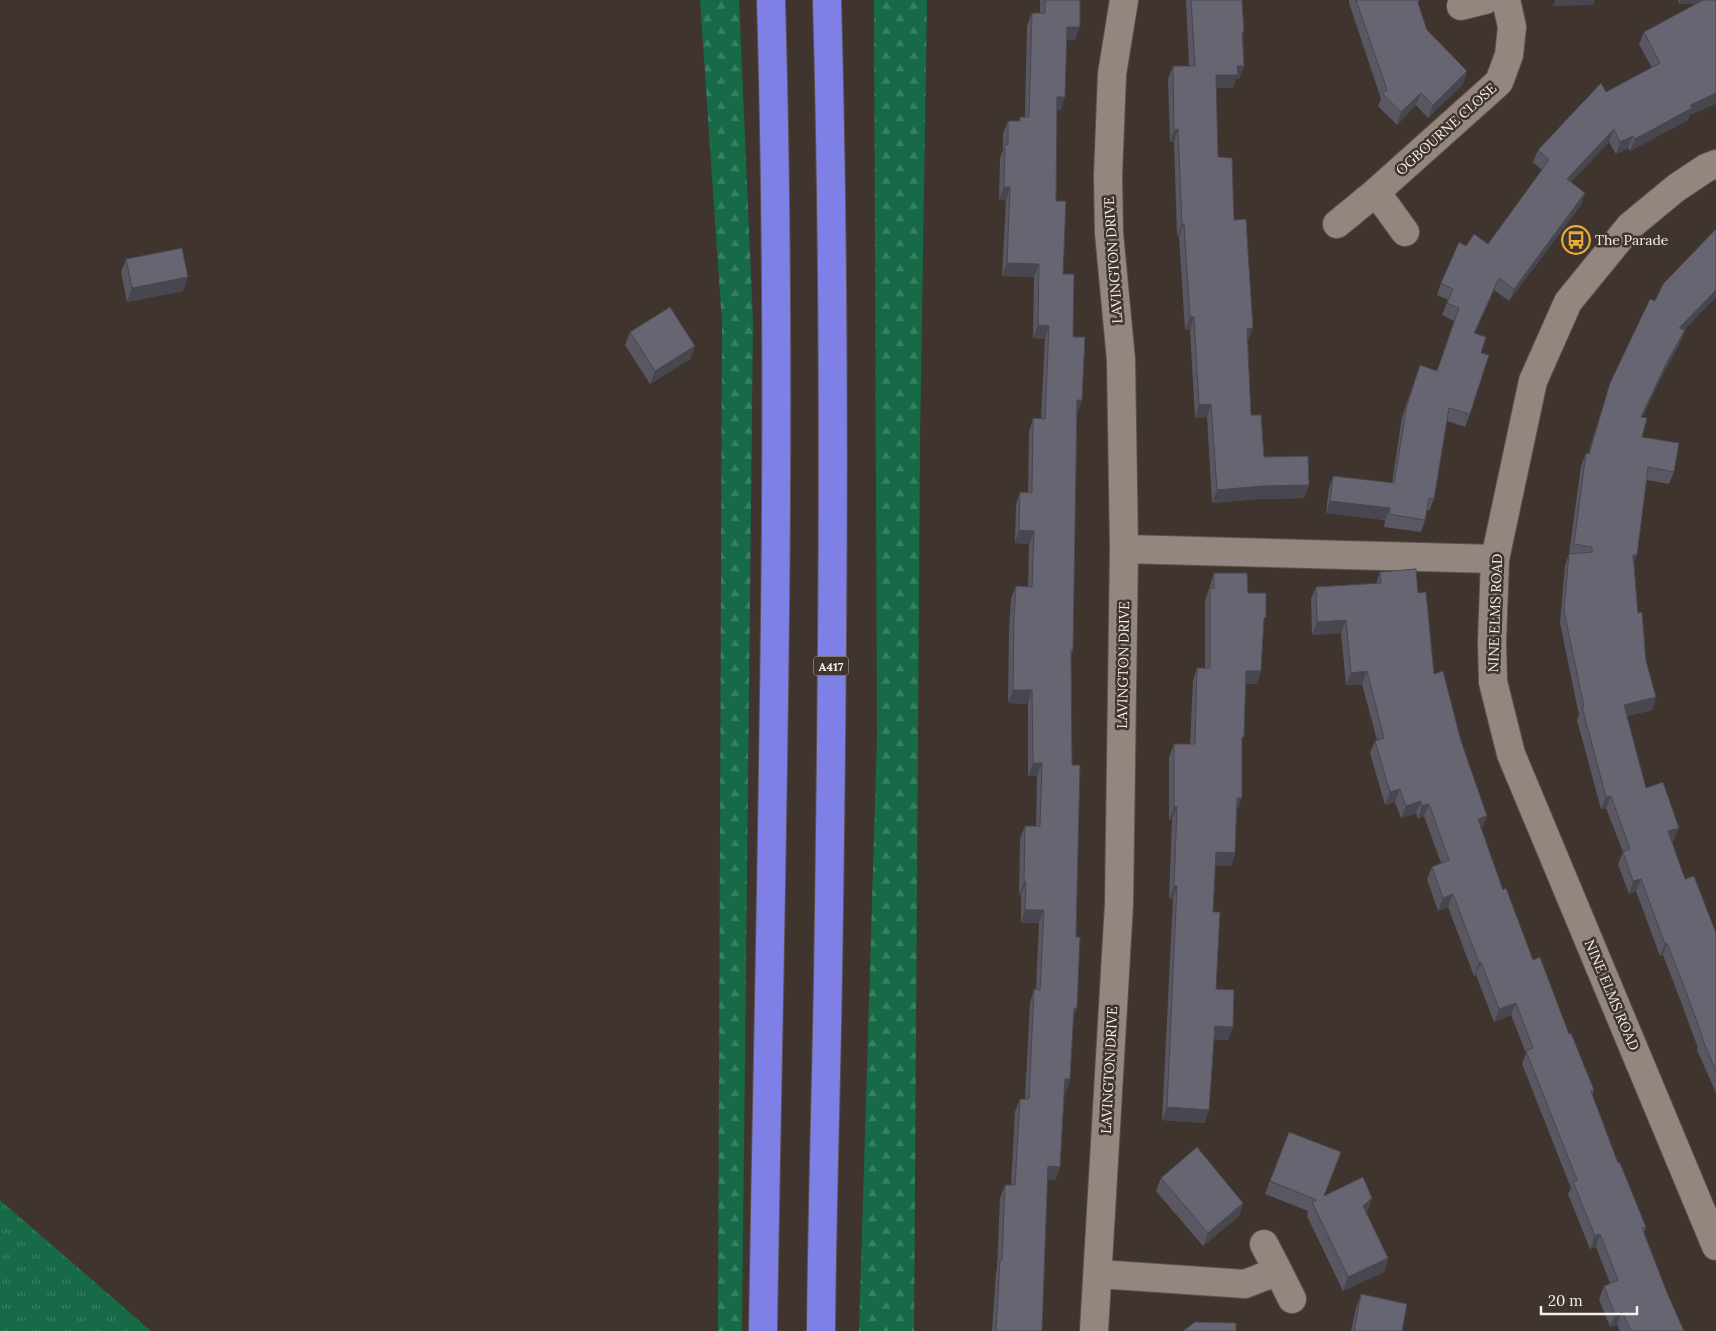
<svg xmlns="http://www.w3.org/2000/svg" width="1716" height="1331" font-family="Lora,serif">
<style>
.grass{fill:url(#grass-tufts)}
.forest{fill:url(#forest-firs)}
.lines{fill:none;stroke-linecap:round;stroke-linejoin:round}
.street-casing{stroke:#5c524e;stroke-width:30}
.highway-casing{stroke:#5c524e;stroke-width:30}
.street{stroke:#93867f;stroke-width:28}
.highway{stroke:#7e80e6;stroke-width:28}
.wall{fill:#595761}
.shaded-wall{fill:#48474f}
.building{fill:#676571;stroke:#48474f}
.labels{text-anchor:middle;dominant-baseline:central;stroke-width:5;stroke-linejoin:round;paint-order:stroke}
.shield{fill:#3f342e;stroke:#c0b8b3;stroke-width:1}
.shield-label{font-size:12px;font-weight:bold;fill:#f7f0ec}
.street-label{font-size:14px;fill:#f7f0ec;stroke:#3f342e}
.poi-label{font-size:14px;fill:#f7f0ec;stroke:#3f342e;text-anchor:start}
</style>
<defs>
<pattern id="grass-tufts" width="24" height="20" patternUnits="userSpaceOnUse" patternTransform="scale(1.25)"><rect width="24" height="20" fill="#166a47"/><path d="M3 7l-1-3M5 7V3M7 7l1-3M15 17l-1-3M17 17v-4M19 17l1-3" fill="none" stroke="#398062"/></pattern>
<pattern id="forest-firs" width="22" height="20" patternUnits="userSpaceOnUse" patternTransform="scale(1.25)"><rect width="22" height="20" fill="#166a47"/><path d="M5 1l3.5 6h-7zM16 11l3.5 6h-7z" fill="#398062"/></pattern>
</defs>
<rect width="100%" height="100%" fill="#3f342e"/>
<path class="grass" d="M0,1200L151,1331H0Z"/>
<path class="forest" d="M700,0H739L753,322L742,1331H718L722,324Z
M874,0H927L920,441L914,1331H859L877,737Z"/>
<g class="lines">
<defs>
<path id="street" d="M1461,6L1485,0
M1716,164L1706,168L1676,188L1630,226L1568,302L1533,381L1495,559L1492,642L1493,682L1511,754L1716,1246
M1376,192L1405,232
M1337,224L1376,192L1499,82L1509,55L1512,27L1506,0
M1124,549L1495,559
M1278,1271L1292,1299
M1098,1274L1245,1284L1278,1271L1264,1244
M1094,1331L1119,904L1124,549L1121,360L1109,233L1108,176L1112,74L1124,0"/>
<path id="highway" d="M763,1331C770,888 784,443 771,0
M821,1331C822,1213 826,1095 828,977C833,651 836,325 827,0"/>
</defs>
<use href="#street" class="street-casing"/>
<use href="#highway" class="highway-casing"/>
<use href="#street" class="street"/>
<use href="#highway" class="highway"/>
</g>
<path class="wall" d="M1040,0H1080L1075,40H1067L1061,110H1057L1056,201L1063,274L1082,400L1077,413L1073,650L1071,655L1072,765L1076,937L1077,1008L1073,1018L1070,1079L1066,1092H1064L1060,1167L1055,1180L1047,1179L1042,1331H992L996,1273L997,1269L1000,1198L1005,1185H1011L1015,1112L1020,1099H1025L1030,1002L1034,989H1036L1039,923H1021V895H1019L1020,839L1025,826H1036L1037,776H1028V704L1008,703L1009,631L1011,599L1016,586L1028,587L1029,544L1015,543L1016,505L1020,492H1028L1029,432L1033,418L1041,419L1045,339L1033,338L1034,277L1002,276L1006,200H999L1000,158L1003,150V134L1008,121H1019L1020,117H1025L1027,26L1032,13H1040Z
M1186,0H1242L1244,66L1239,79H1236L1233,88H1216L1218,157L1234,220L1248,341L1251,415L1264,457L1309,485L1304,498L1257,499L1212,503L1207,417L1195,418L1190,329L1185,330L1179,236H1177L1174,142H1170L1168,79L1173,66H1189Z
M1349,0H1419L1418,3L1427,30L1467,71L1463,84L1428,118L1416,105L1397,125L1378,106L1381,99L1349,3Z
M1678,0H1716L1688,120L1630,151L1628,148L1616,154L1609,142L1571,182L1585,193L1581,205L1509,301L1494,290L1475,333L1481,353L1470,414L1465,427L1447,421L1434,499L1429,511L1427,510L1425,520L1421,532L1384,527L1385,520L1326,513L1329,488L1333,476L1392,483L1402,417L1420,365L1437,371L1454,321L1442,315L1448,300L1437,295L1441,283L1466,246L1488,244L1542,170L1533,162L1538,150L1606,92L1652,68L1639,44L1644,32L1696,4H1679Z
M1716,229V297L1684,330L1680,343L1661,378L1642,417V437L1674,472L1669,484L1647,480L1637,555L1634,562L1638,613L1646,661L1656,697L1652,710L1627,716L1646,788L1674,840L1672,841L1685,879L1716,933V1093L1697,1050L1698,1048L1681,1002L1663,955L1660,956L1636,891L1629,894L1618,864L1623,852L1606,808L1601,809L1577,720L1579,715L1560,623L1565,566L1569,554L1581,466L1586,453L1588,454L1610,383L1655,301Z
M126,259L183,291L127,302L121,272Z
M630,332L695,346L690,359L650,384L625,345Z
M1380,572L1418,593L1434,674L1461,741L1487,816L1481,829L1503,890L1533,960L1569,1034L1594,1090L1592,1095L1618,1163L1646,1227L1644,1233L1668,1295L1684,1331H1620L1617,1325L1610,1327L1599,1299L1604,1286L1610,1283L1596,1247L1590,1249L1568,1194L1571,1188L1522,1064L1526,1053L1511,1015L1494,1022L1476,975L1474,976L1448,907L1438,911L1427,879L1432,867L1441,863L1424,816L1418,819L1416,813L1401,818L1395,802L1385,805L1370,753L1375,741L1377,740L1362,684L1346,685L1341,633L1312,635L1311,599L1316,587L1376,584Z
M1214,573L1248,593L1263,626L1261,671L1257,684H1245L1236,811L1235,853L1231,866L1215,865L1213,912L1216,989L1233,1027L1228,1040L1214,1039L1205,1123L1162,1120L1173,899H1169L1172,820H1169V757L1174,744H1190L1193,681L1197,668H1205V601Z
M1336,1165L1324,1196L1368,1211L1366,1212L1388,1258L1384,1272L1343,1291L1307,1216L1308,1211L1265,1194L1270,1181Z
M1161,1178L1243,1203L1239,1216L1203,1246L1156,1191Z
M1361,1294L1402,1331H1351L1356,1308Z"/>
<path class="shaded-wall" d="M1555,0H1595L1593,5L1553,6Z
M1680,0H1716L1714,4H1679Z
M1067,27H1080L1075,40H1062Z
M1237,66H1244L1239,79H1236L1233,88H1212L1216,75Z
M1467,71L1463,84L1428,118L1433,105Z
M1421,93L1416,105L1397,125L1401,112Z
M1716,93V104L1690,115L1688,120L1630,151L1635,139L1690,105Z
M1057,97H1065L1061,110H1052Z
M1178,129L1174,142H1170L1174,130Z
M1614,129L1609,142L1562,191L1567,179Z
M1633,136L1628,148L1616,154L1620,142Z
M1004,187H1010L1006,200H999Z
M1585,193L1581,205L1509,301L1514,289Z
M1182,224H1184L1179,236H1177Z
M1007,263L1039,264L1034,277L1002,276Z
M188,277L183,291L127,302L132,288Z
M1499,278L1494,290L1470,345L1474,333Z
M1716,290V297L1674,340L1679,328Z
M1190,317H1194L1190,329L1185,330Z
M1038,325L1049,326L1045,339L1033,338Z
M1253,328L1248,341L1247,329Z
M1685,330L1680,343L1661,378L1637,429L1641,417L1665,366Z
M695,346L690,359L650,384L655,371Z
M1077,400H1082L1077,413H1072Z
M1211,404L1207,417L1195,418L1199,405Z
M1309,485L1304,498L1257,499L1212,503L1217,490L1262,486Z
M1330,501L1390,508L1385,520L1326,513Z
M1019,530L1034,531L1029,544L1015,543Z
M1633,555H1637L1632,567Z
M1346,620L1341,633L1312,635L1317,622Z
M1246,671H1261L1257,684H1241Z
M1367,671L1362,684L1346,685L1351,673Z
M1013,690H1032L1028,704L1008,703Z
M1656,697L1652,710L1620,718L1624,705Z
M1033,763H1042L1037,776H1028Z
M1400,789L1395,802L1385,805L1390,792Z
M1611,796L1606,808L1601,809L1606,797Z
M1237,798H1242L1237,811H1232Z
M1421,801L1416,813L1401,818L1406,806Z
M1429,804L1424,816L1418,819L1422,806Z
M1174,807H1177L1172,820H1169Z
M1487,816L1482,829L1473,832L1478,819Z
M1679,828L1674,840L1664,844L1668,831Z
M1216,852L1235,853L1231,866L1211,865Z
M1641,879L1636,891L1629,894L1633,881Z
M1024,882H1026L1021,895H1019Z
M1174,886H1177L1173,899H1169Z
M1453,894L1448,907L1438,911L1443,898Z
M1025,910H1044L1039,923H1021Z
M1667,943L1663,955L1660,956L1665,944Z
M1481,962L1476,975L1474,976L1479,963Z
M1516,1003L1511,1015L1494,1022L1499,1009Z
M1074,1008H1077L1072,1021Z
M1215,1026L1233,1027L1228,1040L1210,1039Z
M1065,1079H1070L1066,1092H1060Z
M1167,1107L1209,1110L1205,1123L1162,1120Z
M1048,1166L1060,1167L1055,1180L1043,1179Z
M1372,1198L1368,1211L1359,1220L1363,1206Z
M1243,1203L1239,1216L1203,1246L1208,1233Z
M1600,1234L1596,1247L1590,1249L1595,1236Z
M1388,1258L1384,1272L1343,1291L1348,1277Z
M1622,1312L1617,1325L1610,1327L1615,1315Z"/>
<path class="building" d="M1045,0H1080V27H1067L1065,97H1057L1056,201H1066L1063,274H1074L1073,337H1085L1082,400H1077L1073,650H1071L1072,765H1080L1076,937H1080L1077,1008H1074L1070,1079H1065L1060,1167L1048,1166L1042,1331H996L1000,1260H1002L1005,1185H1015L1020,1099H1029L1034,989L1040,990L1044,910H1025L1026,882H1024L1025,826H1040L1042,763H1033L1032,690H1013L1014,618L1016,586L1032,587L1034,531L1019,530L1020,492L1032,493L1033,418L1045,419L1049,326L1038,325L1039,264L1007,263L1010,187H1004L1005,144L1008,145V121H1020V117H1029L1032,13H1045Z
M1191,0H1242L1244,32H1242L1244,66H1237L1238,75H1216L1218,157L1232,158L1234,220L1246,219L1253,328L1247,329L1251,415H1261L1264,457L1308,456L1309,485L1262,486L1217,490L1211,404L1199,405L1194,317H1190L1184,224H1182L1178,129L1174,130L1173,66H1195Z
M1356,0H1419L1418,3L1427,30L1467,71L1433,105L1421,93L1401,112L1383,94L1387,90Z
M1703,0H1716V93L1690,105L1692,108L1635,139L1633,136L1620,142L1614,129L1567,179L1585,193L1514,289L1499,278L1474,333L1486,337L1481,353L1489,355L1470,414L1449,408L1434,499L1429,498L1425,520L1389,514L1390,508L1330,501L1333,476L1394,483L1407,405L1420,365L1437,371L1459,308L1447,303L1453,289L1441,283L1459,242L1466,246L1474,234L1488,244L1549,160L1538,150L1601,83L1606,92L1660,63L1644,32Z
M1716,229V290L1679,328L1685,330L1665,366L1641,417L1647,418L1642,437L1679,443L1674,472L1648,467L1637,555H1633L1638,613L1642,612L1646,661L1656,697L1624,705L1646,788L1663,782L1679,828L1668,831L1685,879L1694,876L1716,933V1071L1702,1038H1703L1685,989L1667,943L1665,944L1641,879L1633,881L1623,852L1630,849L1611,796L1606,797L1582,707H1584L1564,611L1569,554L1592,552V547L1574,544L1586,453L1589,454L1610,383L1650,299L1655,301L1663,284Z
M182,248L188,277L132,288L126,259Z
M670,307L695,346L655,371L630,332Z
M1416,569L1418,593L1426,592L1434,674L1443,671L1461,741L1487,816L1478,819L1503,890L1506,888L1533,960L1540,957L1569,1034L1571,1033L1594,1090L1591,1091L1618,1163H1620L1646,1227L1642,1228L1668,1295L1684,1331H1631L1622,1312L1615,1315L1604,1286L1618,1280L1600,1234L1595,1236L1573,1182L1577,1180L1526,1051L1533,1048L1516,1003L1499,1009L1481,962L1479,963L1453,894L1443,898L1432,867L1449,860L1429,804L1422,806L1421,801L1406,806L1400,789L1390,792L1375,741L1384,738L1367,671L1351,673L1346,620L1317,622L1316,587L1381,583L1380,572Z
M1214,573H1247L1248,593H1266V617L1264,618L1261,671H1246L1244,737H1242V798H1237L1235,853L1216,852L1213,912H1220L1216,989L1234,990L1233,1027L1215,1026L1209,1110L1167,1107L1177,886H1174L1177,807H1174V744H1195L1197,668H1210V588H1214Z
M1289,1132L1341,1152L1324,1196L1363,1177L1372,1198L1363,1206L1388,1258L1348,1277L1312,1202L1317,1200L1270,1181Z
M1197,1147L1243,1203L1208,1233L1161,1178Z
M1361,1294L1407,1304L1402,1331H1354Z
M1195,1322L1236,1323V1331H1183Z"/>
<defs>
<symbol id="bus-ring" viewBox="-11 -11 22 22"><circle r="9.5" fill="#3f342e" stroke="#e8ab37" stroke-width="1.5"/><path d="M-5-6H5V4H4V6H2V4H-2V6H-4V4H-5ZM-3.5-4V0h7V-4ZM-3.5 1.2v1.5H-2V1.2ZM2 1.2v1.5H3.5V1.2Z" fill="#e8ab37"/></symbol>
</defs>
<g fill-rule="evenodd">
<use href="#bus-ring" x="1560" y="224" width="32" height="32"/>
</g>
<g class="labels">
<rect class="shield" x="813.5" y="656.5" width="35" height="19" rx="4"/>
<g class="shield-label">
<text x="831" y="666">A417</text>
</g>
<g class="street-label">
<text transform="translate(1446 129) rotate(-42)">OGBOURNE CLOSE</text>
<text transform="translate(1113 260) rotate(-94)">LAVINGTON DRIVE</text>
<text transform="translate(1495 613) rotate(-88)">NINE ELMS ROAD</text>
<text transform="translate(1123 665) rotate(-89)">LAVINGTON DRIVE</text>
<text transform="translate(1612 995) rotate(67)">NINE ELMS ROAD</text>
<text transform="translate(1109 1070) rotate(-87)">LAVINGTON DRIVE</text>
</g>
<g class="poi-label">
<text x="1595" y="240">The Parade</text>
</g>
</g>
<path d="M1541 1306v8h96v-8" fill="none" stroke="#f7f0ec" stroke-width="2.5"/>
<text x="1548" y="1306" font-size="15" fill="#f7f0ec" stroke="#3f342e" stroke-width="4" paint-order="stroke">20 m</text>
</svg>
